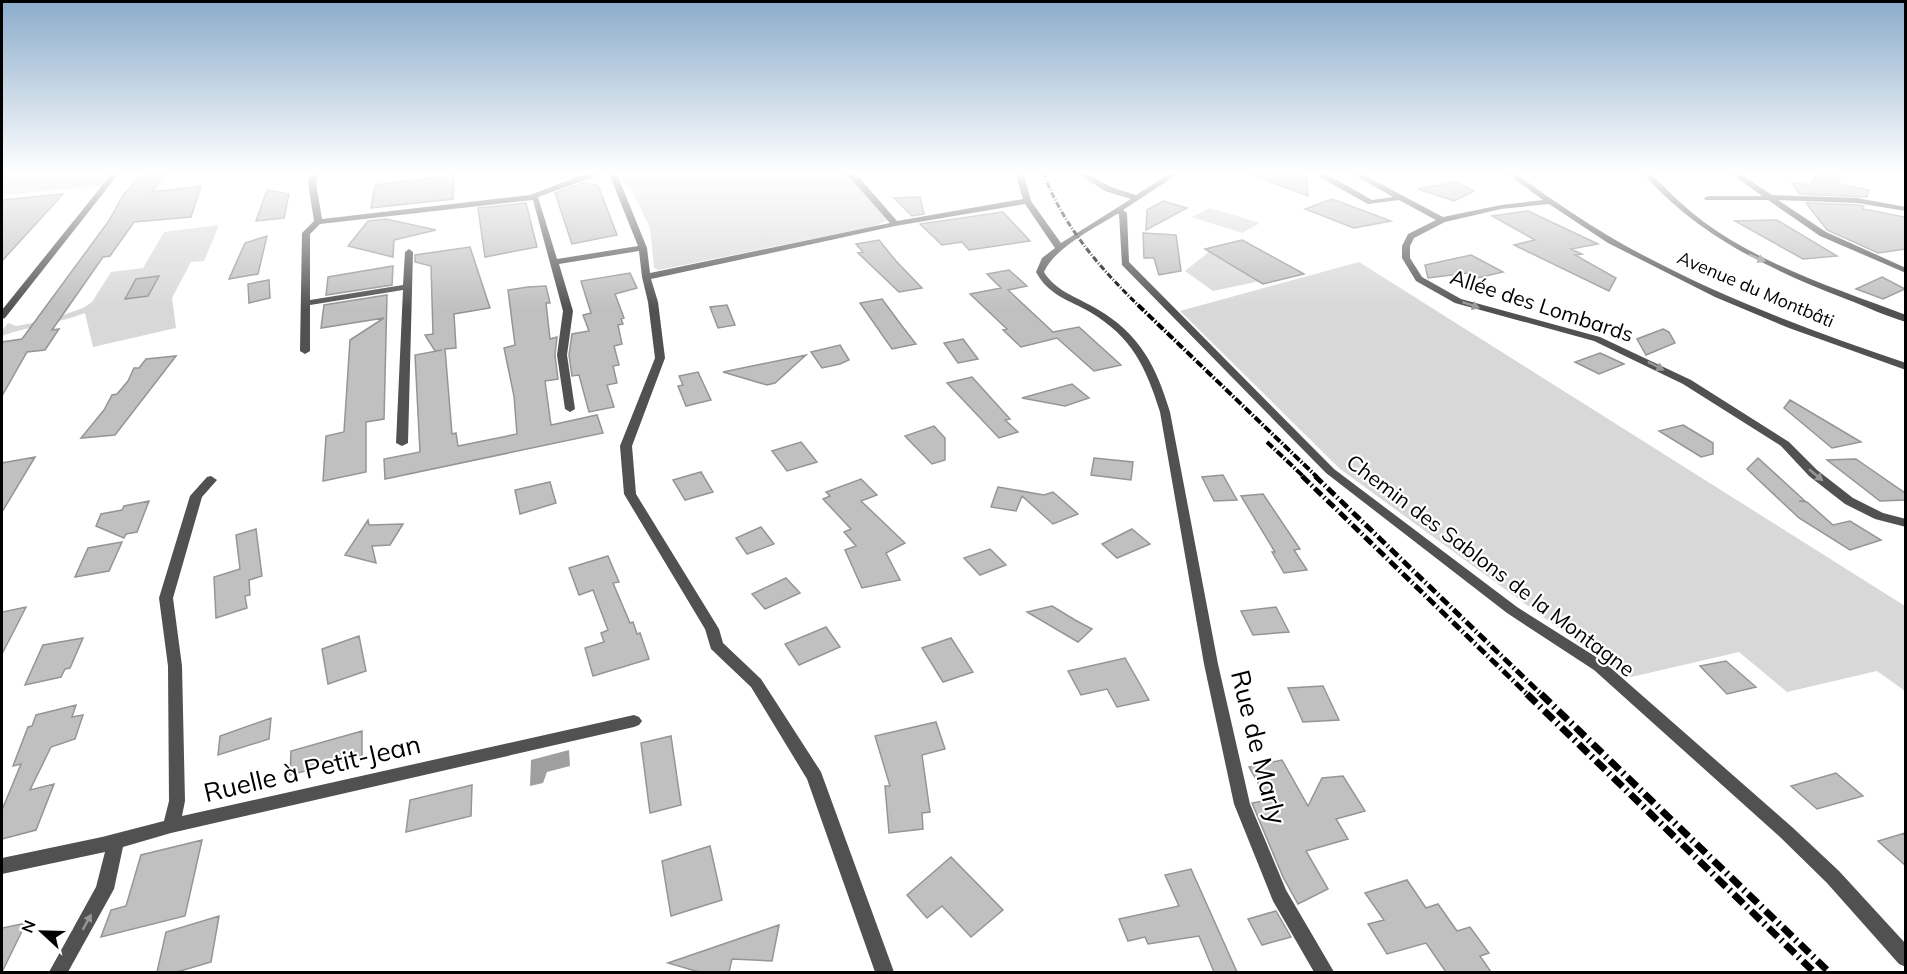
<svg xmlns="http://www.w3.org/2000/svg" width="1907" height="974" font-family="Mulish,sans-serif">
<style>
.green{fill:#d8d8d8}
.water{fill:#9f9f9f}
.building{fill:#c0c0c0;stroke:#959595;stroke-width:1.5}
.lines{fill:none;stroke-linecap:round;stroke-linejoin:round}
.street{fill:#515151;fill-rule:evenodd}
.rail-far3{stroke:#000;stroke-width:3;stroke-dasharray:6 2 1 2;stroke-linecap:butt}
.rail-far2{stroke:#000;stroke-width:4;stroke-dasharray:8 2 1.5 2;stroke-linecap:butt}
.rail-far1{stroke:#000;stroke-width:5;stroke-dasharray:10 3 1.5 3;stroke-linecap:butt}
.rail{stroke:#000;stroke-width:7;stroke-dasharray:13 4.5 2 4.5;stroke-linecap:butt}
.oneway{fill:#979797}
.labels{text-anchor:middle;dominant-baseline:central;stroke-width:4.5;stroke-linejoin:round;paint-order:stroke}
.far-street-label{font-size:18px;fill:#000;stroke:#fff}
.street-label{font-size:21px;fill:#000;stroke:#fff}
.near-street-label{font-size:26px;fill:#000;stroke:#fff}
</style>
<rect width="100%" height="100%" fill="#fff"/>
<path class="green" d="M13,172H112L100,186L2,195V180Z
M631,172H839L850,178L887,220L876,226L659,270L654,268L650,228L630,186L624,184L621,178Z
M1210,208L1260,223L1242,233L1192,217Z
M219,225L204,261L191,262L172,298L176,328L93,347L85,313C57,324 29,326 2,336V331L8,323L16,326L49,320L83,308L92,302L111,272L143,268L164,232Z
M1242,240L1302,272L1213,291L1185,271L1210,251Z
M1359,262L1905,606V691L1877,671L1787,692L1739,652L1627,678L1340,469L1180,311Z"/>
<path class="water" d="M569,750L570,766L547,772L543,783L530,786L531,760Z"/>
<path class="building" d="M1249,172H1306L1308,196L1249,174Z
M1816,172H1841L1839,184L1869,190L1867,197L1799,194L1792,183L1811,185Z
M165,174L152,192L201,186L191,217L134,222L110,256L103,257L52,330L59,329L45,350L27,352L2,396V342L22,339L108,222L124,194L141,176Z
M454,175L453,199L371,208L375,185Z
M1456,182L1474,191L1454,201L1418,189Z
M583,183L598,185L617,235L572,244L555,193Z
M267,190L289,194L284,218L256,221Z
M63,194L2,261V200Z
M920,197L924,214L912,216L894,198Z
M1332,199L1391,221L1354,228L1305,209Z
M1163,201L1187,208L1146,230L1147,210Z
M526,203L537,247L485,257L478,208Z
M1806,203L1857,205L1864,206L1863,209L1905,217V249L1878,253L1827,230Z
M1528,211L1598,244L1571,249L1582,254L1575,255L1616,278L1609,291L1514,245L1535,240L1492,216Z
M1003,212L1030,241L969,250L962,242L942,245L920,224Z
M386,219L436,230L394,240L393,257L348,246L368,221Z
M1777,220L1837,256L1803,259L1735,221Z
M1143,233L1176,235L1181,271L1159,275L1154,258H1144Z
M267,236L258,274L229,279L245,243Z
M879,240L896,261L922,288L899,292L858,253L863,252L856,244Z
M1242,240L1304,274L1263,284L1205,249Z
M470,247L490,308L454,314L456,348L445,349L452,434L456,433L458,446L517,434L514,396L504,348L515,345L508,290L528,287L546,286L550,303H546L550,339L557,337L555,355L558,379L545,381L551,425L597,415L603,433L385,479L384,459L420,452L415,355L442,350L435,351L425,335L433,334L431,266L415,262V255Z
M1471,255L1503,272L1477,278L1468,273L1428,278L1425,265Z
M393,266L392,285L326,295L328,277Z
M1009,270L1027,286L1008,290L1053,332L1079,327L1121,365L1094,371L1057,338L1021,347L1003,330L1007,329L970,294L1001,288L987,274Z
M630,273L637,288L615,294L624,318L621,319L623,324L618,325L622,344L614,346L619,365L613,366L617,383L607,385L614,407L589,412L579,375L572,376L569,355L572,334L589,331L583,315L591,313L581,281Z
M159,276L148,296L125,299L136,279Z
M1882,277L1905,289L1883,299L1856,289Z
M269,280L270,298L249,303L248,284Z
M387,295L384,419L366,422V472L323,481L326,436L344,432L350,340L384,318L321,328L324,305Z
M882,299L902,326L916,344L892,349L860,303Z
M727,305L735,325L718,328L710,307Z
M1663,329L1669,332L1675,343L1646,355L1637,339Z
M963,339L978,359L958,363L944,343Z
M840,345L849,360L840,364L822,368L811,352Z
M1600,353L1624,364L1599,374L1575,362Z
M806,355L775,383L767,385L723,372Z
M176,356L115,435L81,438L104,410L112,395L117,394L128,381L134,368H139L146,359Z
M698,372L711,400L686,406L678,386L683,385L679,376Z
M972,377L1010,419L1005,420L1018,432L999,438L947,383Z
M1072,384L1089,398L1065,406L1022,398Z
M1790,400L1861,442L1832,448L1784,408Z
M1683,425L1713,443V454L1701,457L1659,431Z
M934,426L945,438V460L932,464L905,436Z
M801,442L817,462L787,471L772,451Z
M35,457L2,512V463Z
M1094,458L1133,462L1131,480L1091,475Z
M1758,458L1805,501H1799L1807,502L1833,525L1850,521L1881,540L1850,550L1799,518L1747,469Z
M1856,459L1905,493V500L1880,501L1827,460Z
M701,472L713,492L685,500L673,480Z
M1223,475L1237,500L1214,501L1202,477Z
M861,479L877,495L861,501L905,543L886,553L900,580L862,588L845,550L856,546L844,532L851,529L823,499L830,496L826,492Z
M550,482L556,503L520,514L515,490Z
M998,487L1044,495L1053,492L1078,514L1053,524L1022,496L1016,511L991,507Z
M1263,494L1300,549L1294,550L1307,570L1284,573L1272,552H1275L1241,496Z
M149,501L137,532L126,534L124,538L96,526L101,514L122,510L124,506Z
M368,520L369,525L403,524L390,545L372,546L376,563L345,555Z
M761,527L774,544L747,554L736,538Z
M256,529L262,576L249,580L250,595L245,596L247,608L216,618L214,577L240,569L236,535Z
M1132,529L1150,544L1117,558L1102,544Z
M122,542L109,571L75,577L88,548Z
M990,549L1006,565L980,575L964,558Z
M608,556L619,582L613,583L630,623L633,622L637,634L640,633L649,659L593,676L585,648L604,642L601,633L608,630L593,590L579,595L569,568Z
M786,578L800,593L765,609L752,594Z
M1052,606L1075,620L1092,629L1078,642L1027,612Z
M26,607L18,623L2,654V612Z
M1276,607L1289,632L1253,635L1241,611Z
M826,627L840,647L799,665L785,644Z
M359,636L366,671L328,684L322,649Z
M83,638L70,668L65,669L61,677L25,685L43,645Z
M951,638L973,672L943,682L922,648Z
M1125,658L1149,700L1117,707L1107,689L1081,695L1068,671Z
M1726,661L1756,687L1727,694L1700,666Z
M1323,686L1339,720L1303,722L1288,688Z
M76,705L72,717L83,715L75,739L51,747L30,790L54,784L36,830L2,839V810L21,764L13,766L28,727L32,726L36,715Z
M271,718L269,739L218,755L220,736Z
M936,722L945,749L922,755L930,812L922,813L923,829L889,833L885,786H890L875,736Z
M362,731V756L290,775L291,751Z
M671,736L681,805L650,813L641,743Z
M1282,760L1308,806L1322,778L1343,776L1365,811L1336,819L1348,839L1306,851L1328,889L1298,904L1283,877L1252,803L1268,800L1249,767Z
M1836,773L1863,796L1817,809L1791,786Z
M472,785L471,816L406,832L410,800Z
M1905,833V865L1878,841Z
M202,840L185,916L101,937L111,910L126,906L141,855Z
M710,846L722,900L671,916L662,861Z
M951,857L1003,910L971,937L942,906L927,918L907,895Z
M1191,869L1237,972H1214L1199,936L1148,944L1145,937L1128,941L1119,919L1179,906L1165,875Z
M1407,880L1426,908L1438,904L1457,931L1470,927L1489,953L1480,956L1491,972H1446L1426,943L1387,954L1368,924L1384,920L1365,893Z
M1276,911L1291,937L1262,945L1248,919Z
M219,916L211,962L177,972H157L166,932Z
M26,923L2,972V928Z
M779,925L772,961L732,959L729,972H699L668,963Z"/>
<g class="lines">
<path class="street" d="M113,172H120L5,318L2,319V310Z
M311,172H319L316,183L322,219L530,195L590,172H596V176L538,197L557,259L638,246L610,176L617,174L647,248L650,273L890,223L851,179L842,172H851L857,175L897,221L1023,199L1015,172H1023L1031,201L1061,243L1131,199L1105,191L1075,172H1084L1111,187L1136,195L1172,172H1181L1123,210L1127,213L1129,262L1334,469L1517,607L1604,662L1792,827L1839,871L1906,944V967L1899,964L1827,883L1780,837L1594,670L1507,613L1326,473L1122,265L1119,214H1117C1095,228 1055,247 1044,272C1055,291 1079,298 1097,309C1140,334 1156,366 1170,412L1218,664L1250,804L1286,890L1334,972H1314L1273,901L1234,804L1204,664L1160,412C1146,367 1132,337 1090,312C1069,300 1048,295 1036,272L1042,258L1055,248L1025,204L895,226L651,279L658,302L665,358L632,446L636,494L719,629L723,643L761,679L821,772L894,972H875L807,779L751,687L711,649L705,629L624,494L620,446L655,358L648,302L642,277L639,251L559,264L573,311L567,355L575,409L570,412L565,409L557,355L563,311L533,200L320,224L310,234V300L403,285L405,252L409,249L413,252L408,443L402,446L396,443L403,290L310,305V351L305,354L300,351L302,233L314,221L308,183Z
M1322,172H1333L1328,175L1372,200L1393,197L1349,172H1358L1443,217L1501,205L1543,200L1505,172H1513C1545,195 1578,218 1612,238C1704,291 1805,329 1906,363V370L1789,328L1715,297L1608,243L1549,204L1501,209L1445,222L1414,238L1410,246V258L1422,277L1461,299L1600,337L1691,380L1789,442L1817,470L1853,498L1883,513L1906,519V527L1875,519L1845,504L1809,476L1781,446L1683,384L1594,341L1455,303L1416,281L1402,258V246L1408,234L1436,220L1399,200L1368,204L1319,177L1318,175Z
M1642,172H1649C1667,190 1684,207 1704,222C1764,266 1837,289 1906,315V322C1885,316 1865,306 1846,299C1769,269 1696,235 1642,172Z
M1729,172H1737L1772,195L1857,198L1906,207V211L1857,203L1778,200L1826,232L1906,268V273L1820,236L1768,200H1705L1704,198L1708,196H1762Z
M211,476L217,480L202,497L173,598L182,666L185,801L182,816L634,715L639,717L642,721L639,725L634,727L171,833L123,847L114,889L68,972H49L96,887L105,852L2,874V858L102,837L164,821L169,801L168,666L159,598L190,496L207,477Z"/>
<path class="rail-far3" d="M1043,172C1063,226 1099,267 1140,307"/>
<path class="rail-far2" d="M1138,305L1317,477
M1267,442L1304,477"/>
<path class="rail-far1" d="M1302,476L1529,696
M1315,476L1543,696"/>
<path class="rail" d="M1527,694L1814,972
M1541,694L1829,972"/>
</g>
<defs><path id="oneway-solid" d="M-6-.8H1V-3.2L6.5 0L1 3.2V.8H-6Z" transform="scale(1.5)"/></defs>
<g class="oneway">
<use href="#oneway-solid" transform="translate(1757 258) rotate(23)"/>
<use href="#oneway-solid" transform="translate(1471 305) rotate(19)"/>
<use href="#oneway-solid" transform="translate(1656 366) rotate(27)"/>
<use href="#oneway-solid" transform="translate(1816 475) rotate(40)"/>
<use href="#oneway-solid" transform="translate(87 922) rotate(-61)"/>
</g>
<linearGradient id="sky" x2="0" y2="1"><stop stop-color="#8baccb"/><stop offset="0.56" stop-color="#fff"/><stop offset="1" stop-color="#fff" stop-opacity="0"/></linearGradient>
<rect width="1907" height="309" fill="url(#sky)"/>
<g class="labels">
<g class="far-street-label">
<text transform="translate(1756 289) rotate(23)">Avenue du Montbâti</text>
</g>
<g class="street-label">
<text transform="translate(1542 305) rotate(18)">Allée des Lombards</text>
<text transform="translate(1491 565) rotate(37)">Chemin des Sablons de la Montagne</text>
</g>
<g class="near-street-label">
<text transform="translate(1259 747) rotate(76)">Rue de Marly</text>
<text transform="translate(312 768) rotate(-13)">Ruelle à Petit-Jean</text>
</g>
</g>
<rect width="1907" height="974" fill="none" stroke="#000000" stroke-width="6"/>
<g transform="translate(42 932) rotate(292)" stroke="#ffffff" stroke-width="4.5" paint-order="stroke">
<path d="M0-4.5L10 22L0 15L-10 22Z" fill="#000000"/>
<text y="-9" font-size="16" font-weight="bold" text-anchor="middle" fill="#000000">N</text>
</g>
</svg>
